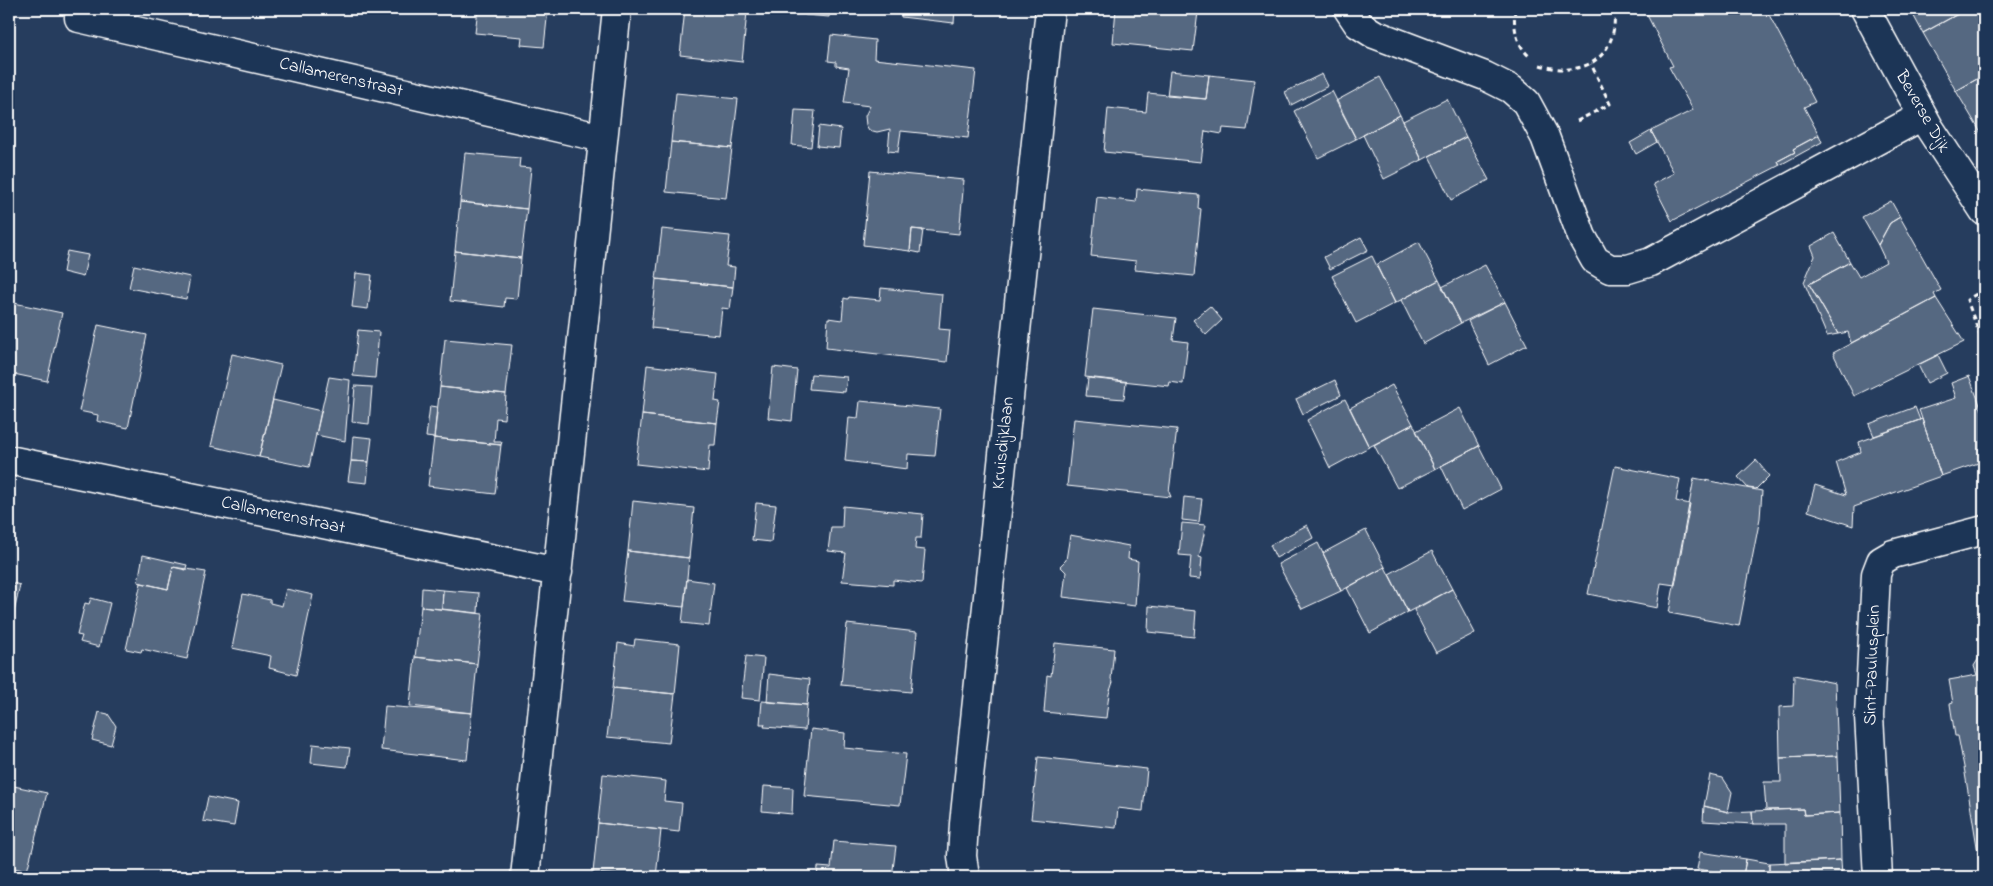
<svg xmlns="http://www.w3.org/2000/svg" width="1993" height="886" font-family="'Indie Flower',sans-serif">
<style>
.building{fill:#556781;stroke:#fff}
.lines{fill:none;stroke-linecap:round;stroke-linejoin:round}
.minor-casing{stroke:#fff;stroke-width:31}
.path{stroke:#fff;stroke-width:3;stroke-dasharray:5 4;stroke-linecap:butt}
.minor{stroke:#1d3557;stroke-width:28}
.labels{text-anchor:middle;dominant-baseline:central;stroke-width:5;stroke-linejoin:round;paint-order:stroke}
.street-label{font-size:18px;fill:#fff;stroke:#1d3557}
</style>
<rect width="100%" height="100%" fill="#263d5e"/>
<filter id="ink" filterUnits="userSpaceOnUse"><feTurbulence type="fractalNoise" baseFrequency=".02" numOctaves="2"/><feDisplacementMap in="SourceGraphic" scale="10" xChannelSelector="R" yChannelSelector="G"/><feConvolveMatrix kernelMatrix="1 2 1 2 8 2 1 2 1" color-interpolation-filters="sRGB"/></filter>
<g filter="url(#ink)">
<path class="building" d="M478,9H548L544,47L521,45L522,37L475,33Z
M685,9L747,12L742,62L680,55Z
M711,9H747V12Z
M805,9H830L829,17L805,15Z
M902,9H955L954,23L901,17Z
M1116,9H1213V14L1198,12L1193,51L1113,43Z
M1644,9H1766L1815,102L1804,107L1819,135L1793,149L1795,152L1778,161L1780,165L1672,221L1653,184L1674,173L1651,131L1693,110L1669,67L1673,66Z
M1910,9H1967L1923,33Z
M1967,9H1984V75L1956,91L1923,33Z
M831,35L875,40L874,59L976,70L968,138L901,131L898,152L888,151L890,129L877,132L869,130L866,125L865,116L870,106L844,103L849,68L836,66V62L828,61Z
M1170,71L1209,75L1206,99L1167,96Z
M1322,74L1328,86L1291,105L1285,92Z
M1209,75L1255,80L1247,130L1223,128L1222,134L1205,131L1201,162L1104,152L1108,108L1146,112L1148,93L1206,99Z
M1984,75V138L1956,91Z
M1380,77L1400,115L1356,139L1336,101Z
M1332,91L1356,139L1318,158L1294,111Z
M676,93L738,99L732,148L671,142Z
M1447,99L1466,137L1422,160L1403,121Z
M795,110L815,111L811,147L792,145Z
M1400,115L1422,160L1384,179L1363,135Z
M819,126L841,129L839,148L817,146Z
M1651,131L1657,142L1636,154L1630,143Z
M1819,135L1822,142L1780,165L1778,161L1795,152L1793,149Z
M1466,137L1489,180L1451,200L1429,156Z
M671,142L732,148L726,198L666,192Z
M465,153L520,158L519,167L531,168L527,209L460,202Z
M870,171L964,180L959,234L912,229L910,251L863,245Z
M1137,189L1199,195L1198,208L1201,209L1194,276L1135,270L1136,261L1091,256L1097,197L1136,202Z
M1891,201L1900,217L1890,223L1878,245L1862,217Z
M460,202L527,209L521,258L455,251Z
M1900,217L1941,290L1934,294L1936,298L1851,343L1848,332L1838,334L1809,284L1850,262L1859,277L1886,262L1878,245L1890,223Z
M662,229L730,236L726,266L735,267L733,287L656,279Z
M912,229L923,230L920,253L910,251Z
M1834,233L1850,262L1809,284L1838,334L1827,336L1804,282L1815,256L1811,246Z
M1361,237L1368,250L1330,269L1324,257Z
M1419,242L1439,280L1395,303L1376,265Z
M67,251L88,255L83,277L63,272Z
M455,251L521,258L517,299L505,298L504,307L450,301Z
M1372,256L1395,303L1356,323L1332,276Z
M134,265L190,277L186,299L129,288Z
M1485,265L1505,302L1461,323L1442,287Z
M356,273L372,275L368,309L352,307Z
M656,279L733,287L730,309L722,308L719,335L651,328Z
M1439,280L1461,323L1423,344L1401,300Z
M881,288L942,294L939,329L950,330L947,362L826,348L828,318L842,320L844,298L848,299L849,297L880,300Z
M9,298L14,299L9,325Z
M1936,298L1964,342L1854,396L1833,353Z
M1505,302L1527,345L1489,365L1468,321Z
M14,303L62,313L47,381L9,373V325Z
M1210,306L1222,320L1206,335L1193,320Z
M1093,309L1176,318L1173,340L1188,342L1183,384L1170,382L1169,386L1085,377Z
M98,325L147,335L128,428L97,421L98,415L79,411Z
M358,330L379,332L375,378L353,376Z
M445,339L512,345L506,394L440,387Z
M232,354L281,365L259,457L211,446Z
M1938,355L1947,373L1927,383L1918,365Z
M647,365L718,374L715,401L720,402L717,423L642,415Z
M773,367L797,370L792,421L768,418Z
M811,374L847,377L845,392L809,389Z
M1969,376L1982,410L1984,409V461L1941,476L1919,410L1956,398L1951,383Z
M329,377L350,380L345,441L316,435Z
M1088,378L1126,382L1124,399L1086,396Z
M1335,380L1341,395L1303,414L1296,399Z
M1392,385L1413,424L1369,447L1350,408Z
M355,386L372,387L369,424L352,422Z
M440,387L506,394L504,419L496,418L494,442H502L501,445L434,438Z
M1345,399L1369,447L1330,468L1307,420Z
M273,400L321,411L309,467L259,457Z
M860,401L940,409L935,456L908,454L907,469L845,461L849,417L858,418Z
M430,406L437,407L434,438L426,437Z
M1915,407L1920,420L1874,436L1869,424Z
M1460,408L1479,446L1435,469L1416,431Z
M642,415L717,423L715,445H710L708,472L636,464Z
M1074,419L1177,429L1169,492L1171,497L1067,486Z
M1922,419L1941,476L1854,507L1853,526L1808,511L1815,485L1846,495L1836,462L1861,452L1859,442Z
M1413,424L1435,469L1397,488L1374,445Z
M353,436L372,438L369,462L351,461Z
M434,438L501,445L495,494L428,486Z
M1479,446L1501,489L1462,510L1441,466Z
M1756,460L1769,476L1756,489L1748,488L1738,477Z
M351,461L369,462L367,483L348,481Z
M1615,466L1680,479L1676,501L1690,504L1675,585L1661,583L1657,608L1588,594Z
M1694,478L1762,491L1760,518L1739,626L1669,613Z
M1184,497L1202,499L1199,522L1182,520Z
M633,501L694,508L689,558L628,551Z
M756,503L776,505L771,542L752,540Z
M843,506L923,514L921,538H916L915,549L925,550L922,583L893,580V585L842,581L846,553L828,551L831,527H842Z
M1182,523L1206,525L1199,557L1202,558L1200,579L1189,578L1191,556L1179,555Z
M1307,525L1313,538L1276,558L1270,545Z
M1366,530L1385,567L1341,591L1323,553Z
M1070,535L1129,546L1128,559L1138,561L1135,606L1063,597L1066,572L1060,566L1066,560Z
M1318,543L1341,591L1302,609L1278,564Z
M628,551L689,558L684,607L622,601Z
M1432,551L1452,589L1408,612L1389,574Z
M143,555L187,565L186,568V570L173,567L168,589L138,582Z
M173,567L206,572L187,659L142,649L141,652L126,649L141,583L168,589Z
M1385,567L1408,612L1370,633L1347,588Z
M687,579L714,583L709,626L682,623Z
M9,582L20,585L11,626H9Z
M422,588L443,590L442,609L421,607Z
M286,589L313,595L296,675L269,668L271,656L232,648L243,594L270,600V603L282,606Z
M1452,589L1475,633L1436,653L1414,610Z
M443,590L479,593L478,613L442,609Z
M91,598L110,603L99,647L80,642L82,636L77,635L85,603L89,604Z
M1149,606L1196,611L1194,637L1148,632Z
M421,607L483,614L477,664L415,657Z
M847,624L917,632L911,692L841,685Z
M635,639L680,644L675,694L613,688L618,643L634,646Z
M1055,643L1114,649L1111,679L1113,682L1109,694L1106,718L1044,712L1047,675L1051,676Z
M1984,650V877H1982L1964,767L1958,736H1955L1950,704L1953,703L1949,680L1977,675L1974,666Z
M746,656L764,658L760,700L741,698Z
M415,657L477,664L472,713L410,706Z
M769,674L810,679L807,705L767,702Z
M1794,675L1835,683L1838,756L1780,758L1779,707L1793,706Z
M613,688L675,694L669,743L607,737Z
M762,701L807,705L805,730L764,727L765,724H760Z
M385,706L472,713L467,760L381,750Z
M99,712L108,714L116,726L111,745L92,740Z
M811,729L845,733L844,748L906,754L900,805L804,796Z
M313,744L350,748L347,767L311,763Z
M1838,756L1840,813L1804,815L1803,809L1766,810L1764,782H1781L1780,758Z
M1038,757L1147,769L1143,811L1118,808L1116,828L1031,819Z
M603,774L666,781L664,801L682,803L679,832L598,823Z
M1710,775L1723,778L1732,792L1728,812L1704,806Z
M9,785L47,793L27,871L9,867Z
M764,786L793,788L792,814L762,811Z
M208,797L238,803L234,826L203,821Z
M1704,806L1728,812L1752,811L1753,824L1703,821Z
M1803,809L1804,815L1840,813L1841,860L1785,863V824H1753L1752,811Z
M598,823L661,830L656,877L593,873Z
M834,841L896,846L892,877H817L818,867L831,868Z
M1700,852L1746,859L1743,876L1697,869Z
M1746,859L1769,863V877L1743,876Z
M1841,860L1842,877H1769V863Z
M1128,872L1233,877H1128Z"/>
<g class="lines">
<defs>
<path id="minor" d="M1348,9L1358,24L1374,34L1485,76L1511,89L1526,102L1545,137L1582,237L1595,260L1610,269H1628L1651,262L1922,116
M1865,9L1929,127L1984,211
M79,18L603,138
M9,460L558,572
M525,877L617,9
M965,877L962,856L964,824L1050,9
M1878,877L1869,716L1876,574L1881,561L1893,554L1984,530"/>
</defs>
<use href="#minor" class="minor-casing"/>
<path class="path" d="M1515,9C1513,26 1516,44 1529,56
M1540,65C1584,79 1619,57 1614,9
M1577,121L1610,104L1591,64
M1984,289L1967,300L1984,346"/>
<use href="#minor" class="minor"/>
</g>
</g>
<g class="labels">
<g class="street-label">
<text transform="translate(341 78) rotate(13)">Callamerenstraat</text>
<text transform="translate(1922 112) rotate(60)">Beverse Dijk</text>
<text transform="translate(1004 443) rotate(-84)">Kruisdijklaan</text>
<text transform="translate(283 516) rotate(12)">Callamerenstraat</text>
<text transform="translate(1873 665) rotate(-88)">Sint-Paulusplein</text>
</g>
</g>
<rect width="1993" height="886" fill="none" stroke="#1d3557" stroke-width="30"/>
<rect x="15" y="15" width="1963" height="856" fill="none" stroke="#fff" stroke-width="2" filter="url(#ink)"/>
</svg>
